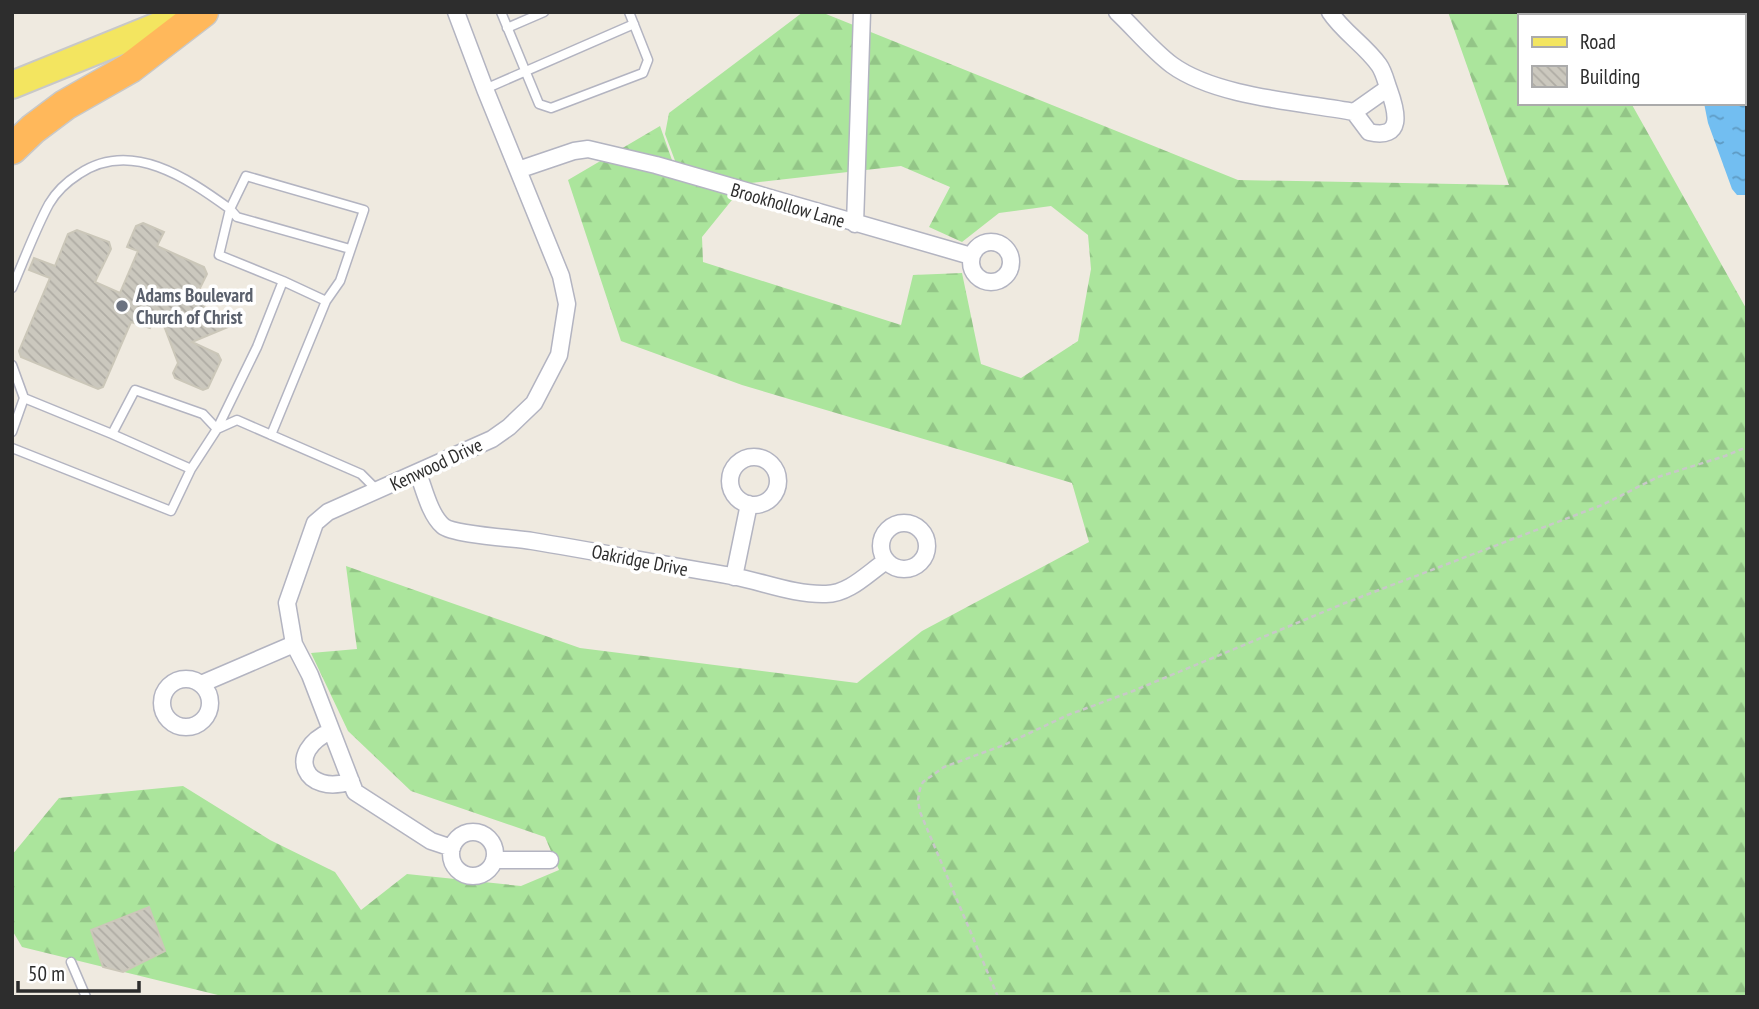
<svg xmlns="http://www.w3.org/2000/svg" width="1759" height="1009" font-family="'PT Sans Narrow',sans-serif">
<style>
.forest{fill:url(#forest-firs)}
.water{fill:url(#water-ripples)}
.building{fill:url(#building-back-hatch);stroke:#cbc7b9;stroke-width:2}
.lines{fill:none;stroke-linecap:round;stroke-linejoin:round}
.lane-casing{stroke:#b3b4c1;stroke-width:11}
.street-casing{stroke:#b3b4c1;stroke-width:19}
.primary-casing{stroke:#c8c8c8;stroke-width:30}
.highway-casing{stroke:#c8c8c8;stroke-width:33}
.path{stroke:#c8c8c8;stroke-width:2.5;stroke-dasharray:5 3.5;stroke-linecap:butt}
.lane{stroke:#fff;stroke-width:8}
.street{stroke:#fff;stroke-width:16}
.primary{stroke:#f3e560;stroke-width:26}
.highway{stroke:#ffb85b;stroke-width:30}
.worship-dot{fill:#6b7280;stroke:#fff;stroke-width:2.5}
.labels{text-anchor:middle;dominant-baseline:central;stroke-width:7;stroke-linejoin:round;paint-order:stroke}
.street-label{font-size:19px;fill:#2d2d2d;stroke:#fff}
.worship-label{font-size:19px;font-weight:bold;fill:#5b616d;stroke:#fff;text-anchor:start}
</style>
<defs>
<pattern id="forest-firs" width="22" height="20" patternUnits="userSpaceOnUse" patternTransform="scale(1.75)"><rect width="22" height="20" fill="#abe59c"/><path d="M5 1l3.5 6h-7zM16 11l3.5 6h-7z" fill="#93c587"/></pattern>
<pattern id="water-ripples" width="26" height="14" patternUnits="userSpaceOnUse" patternTransform="scale(1.75)"><rect width="26" height="14" fill="#72bef1"/><path d="M2 4q2-2 4 0t4 0M15 11q2-2 4 0t4 0" fill="none" stroke="#5e9bc4"/></pattern>
<pattern id="building-back-hatch" width="6" height="6" patternUnits="userSpaceOnUse" patternTransform="scale(1.75)"><rect width="6" height="6" fill="#cbc8be"/><path d="M-1 5l2 2M0 0l6 6M5-1l2 2" fill="none" stroke="#afaca4"/></pattern>
</defs>
<rect width="100%" height="100%" fill="#efeae0"/>
<path class="forest" d="M803,12H821L1238,180L1509,185L1448,12H1605V16H1519V103H1631L1747,310V997H226L22,947L12,930V855L59,798L183,786L270,840L335,872L361,910L407,874L521,886L559,870L545,837L411,791L348,731L311,653L357,649L346,566L580,648L857,683L922,631L1089,542L1072,483L742,385L621,341L568,180L660,126L679,180L740,190L702,237L703,262L901,325L913,275L962,273L981,364L1021,378L1078,341L1091,269L1088,235L1051,206L999,213L962,242L929,227L950,187L901,166L724,186L677,166L665,134L669,113Z"/>
<path class="water" d="M1692,12H1747V195H1737L1732,189L1708,123L1704,103H1743V16H1691Z"/>
<path class="building" d="M143,223L164,232L157,246L204,267L207,274L196,296L207,300L197,323L228,311L233,325L192,342L218,354L221,360L208,388L203,390L175,378L173,373L178,363L158,310L150,328L131,322L103,387L98,389L21,357L19,351L50,278L29,270L34,258L55,266L68,234L77,230L109,242L111,249L95,282L120,293L138,251L127,247L136,226Z
M149,907L165,951L123,972L103,967L91,930Z"/>
<g class="lines">
<defs>
<path id="lane" d="M501,12L539,104L551,108L643,73L648,60L629,12
M507,28L544,12
M485,89L634,24
M230,209L237,217L350,249
M283,281L326,301
M12,288C24,260 35,230 49,204C56,192 68,181 79,174C131,139 187,178 230,209L246,176L364,210L340,281L326,301L271,435
M12,365L24,398L12,432
M24,398L112,434
M12,448L171,511L191,469L217,429L237,420L361,474L378,491
M191,469L112,434L135,390L203,414L217,429L257,347L283,281L219,255L230,209
M71,962L86,997"/>
<path id="street" d="M1117,12C1135,29 1152,50 1172,65C1216,97 1300,102 1354,112L1369,132C1404,140 1397,112 1389,90C1386,82 1384,72 1379,65C1365,45 1343,32 1330,12
M1354,112L1388,88
M518,170L574,151L588,149L656,165L971,256
M855,224L862,12
M971 262a20 20 0 1 1 40 0a20 20 0 1 1-40 0Z
M730 481a24 24 0 1 1 48 0a24 24 0 1 1-48 0Z
M418,473C424,489 430,515 443,526C454,535 515,538 532,541C599,552 665,565 732,576C764,582 794,595 826,594C849,594 868,573 886,561
M881 546a23 23 0 1 1 46 0a23 23 0 1 1-46 0Z
M734,577L749,504
M162 703a24 24 0 1 1 48 0a24 24 0 1 1-48 0Z
M201,684L294,644
M331,731C284,752 305,797 351,781
M451 854a22 22 0 1 1 44 0a22 22 0 1 1-44 0Z
M452,848L431,841L355,792L310,675L294,644L287,603L315,523L328,512L492,439L509,427L534,403L559,355L567,304L561,276L485,89L456,12
M494,860H550"/>
<path id="primary" d="M12,85L192,12"/>
<path id="highway" d="M12,149L33,129L65,105L130,68L203,12"/>
</defs>
<use href="#lane" class="lane-casing"/>
<use href="#street" class="street-casing"/>
<use href="#primary" class="primary-casing"/>
<use href="#highway" class="highway-casing"/>
<path class="path" d="M998,997L920,812L918,800L920,789L923,782L944,767L1004,745L1068,715L1133,691L1345,603L1602,505L1658,477L1725,456L1747,447"/>
<use href="#lane" class="lane"/>
<use href="#street" class="street"/>
<use href="#primary" class="primary"/>
<use href="#highway" class="highway"/>
</g>
<circle class="worship-dot" cx="122" cy="306" r="7"/>
<g class="labels">
<g class="street-label">
<text transform="translate(788 205) rotate(16)">Brookhollow Lane</text>
<text transform="translate(436 464) rotate(-25)">Kenwood Drive</text>
<text transform="translate(640 560) rotate(11)">Oakridge Drive</text>
</g>
<g class="worship-label">
<text x="136" y="295">Adams Boulevard<tspan x="136" dy="22">Church of Christ</tspan></text>
</g>
</g>
<rect width="1759" height="1009" fill="none" stroke="#2d2d2d" stroke-width="28"/>
<rect x="1518" y="14" width="228" height="91" fill="#ffffff" stroke="#ababab" stroke-width="2"/>
<rect x="1532" y="37" width="35" height="10" fill="#f3e560" stroke="#ababab" stroke-width="2"/>
<text x="1580" y="49" font-size="21" fill="#2d2d2d">Road</text>
<rect x="1532" y="66" width="35" height="21" fill="url(#building-back-hatch)" stroke="#ababab" stroke-width="2"/>
<text x="1580" y="84" font-size="21" fill="#2d2d2d">Building</text>
<path d="M18 981v10h121v-10" fill="none" stroke="#2d2d2d" stroke-width="3.5"/>
<text x="28" y="981" font-size="21" fill="#2d2d2d" stroke="#ffffff" stroke-width="5" paint-order="stroke">50 m</text>
</svg>
